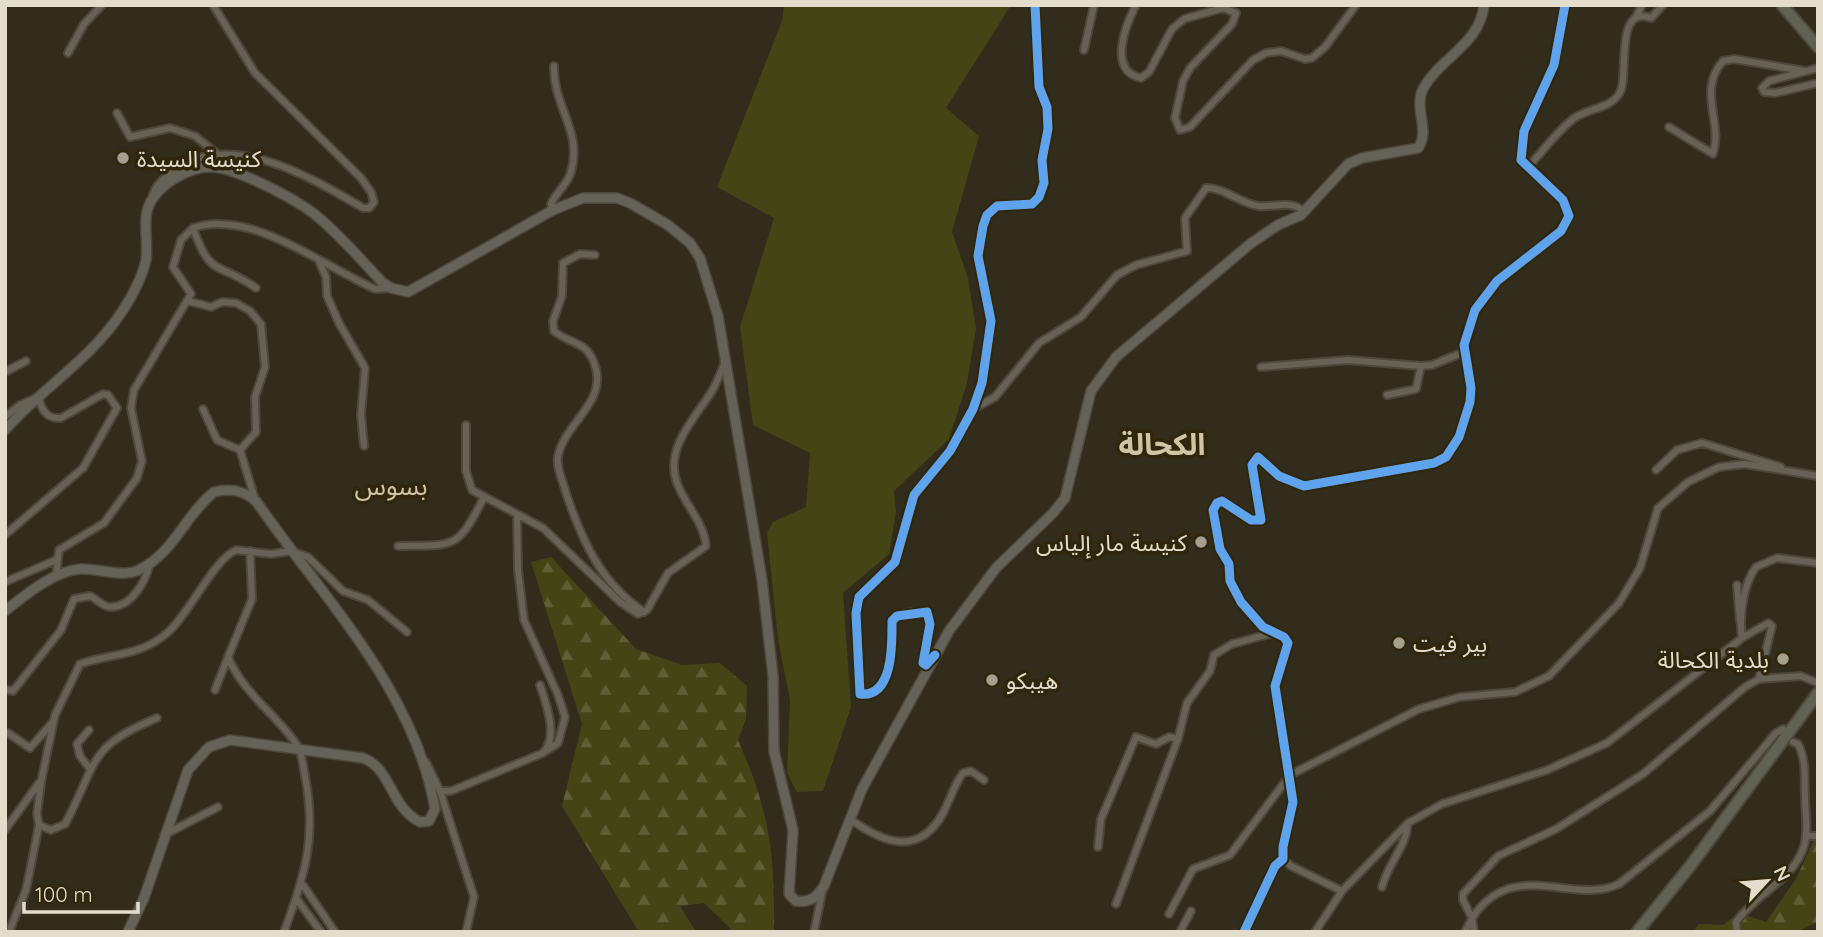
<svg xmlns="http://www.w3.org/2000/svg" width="1823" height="937" font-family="Quicksand,'Noto Sans Arabic',sans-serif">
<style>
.grass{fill:#444514}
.forest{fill:url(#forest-firs)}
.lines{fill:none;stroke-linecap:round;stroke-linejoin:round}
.minor-casing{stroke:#4d483c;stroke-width:10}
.secondary-casing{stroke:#4d483c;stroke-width:12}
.motorway-casing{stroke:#4d483c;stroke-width:14}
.minor{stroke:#666256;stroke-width:6}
.secondary{stroke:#656357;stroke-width:9}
.motorway{stroke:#606354;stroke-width:10}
.cycleway-casing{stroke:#30260b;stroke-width:13}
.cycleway{stroke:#60a3ed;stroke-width:9}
.poi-dot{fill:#a59f8f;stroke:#30260b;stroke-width:2.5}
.labels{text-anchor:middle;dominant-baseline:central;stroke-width:7;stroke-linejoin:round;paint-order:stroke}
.poi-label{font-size:23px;fill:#e3ddcd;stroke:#30260b;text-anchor:start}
.quarter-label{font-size:26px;fill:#d0c4a5;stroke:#30260b}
.district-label{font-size:30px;font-weight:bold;fill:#d0c4a5;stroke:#30260b}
</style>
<defs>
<pattern id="forest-firs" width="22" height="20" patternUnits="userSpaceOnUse" patternTransform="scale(1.75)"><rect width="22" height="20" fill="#444514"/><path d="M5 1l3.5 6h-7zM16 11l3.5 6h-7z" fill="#5f5f35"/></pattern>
</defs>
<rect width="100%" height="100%" fill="#322c1d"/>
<path class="grass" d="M784,5H1011L946,108L979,136L952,232L968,278L976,329L967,383L949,439L894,491L896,512L889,554L843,593L851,707L823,791L797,792L787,773L790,700L778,639L767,533L773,522L806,507L810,453L753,425L740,327L774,218L717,187L782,21Z"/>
<path class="forest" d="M551,557L636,649L682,665L720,663L747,686L746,719L738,740C770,813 775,853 774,932H734L704,903L680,906L696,932H639L562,806L582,724L531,562Z
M1818,838V922L1796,932H1694L1698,924L1723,925L1739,913L1766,922L1796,879L1814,840Z"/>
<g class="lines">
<defs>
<path id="minor" d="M1136,5C1126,24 1107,71 1141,78L1149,72L1172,29L1184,19L1223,8L1236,13L1232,24L1190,68L1183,81L1175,118L1180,130L1190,127L1253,60L1266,53L1281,51L1305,59L1312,58L1325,47L1356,5
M1636,17L1642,5
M1084,50L1094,5
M68,53L84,24L102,5
M1818,68L1769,81L1762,88L1764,92L1775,93L1818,83
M117,113L130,137L170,128L195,136L216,153
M1669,127L1713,154C1723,122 1697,90 1723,61L1734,59L1805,71
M1527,168C1543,152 1558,129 1576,117C1590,108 1614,108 1621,90C1628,74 1615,4 1651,18L1663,5
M153,195C156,183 168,175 178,168C235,131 312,178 363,208H369L374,202L371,192L361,178L255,73L213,5
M553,210L551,204C556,192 568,184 571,172C583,131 553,107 554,66
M193,228C251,208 324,267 375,289L391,288
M595,255L580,254L563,263L562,296L553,321L554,331C572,346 588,339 596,369C605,403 564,425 558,456C556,468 563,481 566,493C582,541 601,583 644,612
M319,261L326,277L327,296L339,323L365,368L361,415L364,446
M188,301L211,307L222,302L236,303L250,311L261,324L265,367L255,397L256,432L240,450L255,499
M1261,367L1348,360L1421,366L1432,365L1464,352
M5,372L26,361
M1387,395L1416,389L1421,366
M203,409L217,440L240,450
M973,409L995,397L1039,343L1081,317L1117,275L1136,265L1187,251L1185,218L1206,188C1223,187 1240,203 1258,206C1275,208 1290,199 1305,212
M5,417L20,405L38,397C42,410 46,419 61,418L103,394L108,395L117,408L83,468L5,535
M466,425V471L472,490L543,528L620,602L638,614L647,610L668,573L706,546C704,522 685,505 677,483C664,449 695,418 712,391C717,382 721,372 725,362
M1656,470L1677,450L1702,443L1781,467
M517,514L518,570L524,620L558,695L565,717L558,743L546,751
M398,546C453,545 457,551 483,499
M250,551L252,599L228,657C243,693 276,714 297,745C302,753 303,766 305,776C317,837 305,875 284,932
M56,577L59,550L104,523L137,478L142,461L131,408L134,390L191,294L173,267L181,240L193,228C211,279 218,261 256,288
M5,582L56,560
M1737,585L1740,621
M1742,638C1739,617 1743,584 1756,567L1777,558L1818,563
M932,659L926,665L922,660L930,616C921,608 899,612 892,621C892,642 894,698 860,694L856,613L859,597L895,562L914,495L950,451L973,409L982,383L991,321L978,256L983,226L987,215L997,206L1032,204L1039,197L1044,183L1042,160L1048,129L1047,107L1039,87L1035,5
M8,690L13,691L61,630L74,599L90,596C97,599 103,607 110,607C132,607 145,582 150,564
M215,690L228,657
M89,730L77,744L80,756L90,769
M8,733L30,748L52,723
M426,762L440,791H451L543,753C559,736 546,704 540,685
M440,791L474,897L466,932
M850,819C883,843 919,857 943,813C950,800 954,785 963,773L971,771L984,780
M39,825L51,830L65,824C98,763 86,747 157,718
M5,830L39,783
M164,835L218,807
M1806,836H1818
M1098,847L1101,819L1136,737L1156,744L1169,737L1178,739
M1283,859L1291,866L1342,891
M303,885L335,932
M1382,887C1388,863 1406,848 1408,823
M296,898L321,932
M1116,904L1178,739L1187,703L1210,671L1214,655L1232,644L1273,633
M1169,914L1193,869L1230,855L1290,775L1419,709L1460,697L1515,692L1549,676L1619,603L1640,568L1658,508L1688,482L1719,467L1745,464L1818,476
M9,932L26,890L39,825L37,814L41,782L55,715L80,664C111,653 138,657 166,634C189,615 213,560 236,550L271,554L291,551L308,557L343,591L368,600L407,632
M814,932L823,888
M1180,932L1191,911
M1244,932L1275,866L1283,859V847L1293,802L1275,686L1288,643L1284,637L1263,627L1241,602L1230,581L1229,564L1220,549L1213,510L1217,503L1222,501L1251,520H1261L1252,465L1258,457L1279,476L1304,486L1434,463L1446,457L1459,437L1470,402L1471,388L1464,345L1475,310L1497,281L1561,231L1569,216L1563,200L1521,160L1524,131L1554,65L1565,5
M1315,932L1342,891L1408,823L1442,804L1547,770L1607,743L1742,638L1768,623L1772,626L1759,679
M1465,932L1472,918L1463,900V894L1498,856L1556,829L1643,774L1745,687L1759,679L1801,676L1818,683
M1474,932L1472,918C1513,856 1572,906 1619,884L1710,811L1776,733L1783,729L1789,733
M1737,932L1736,922C1756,894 1795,878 1804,846C1809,831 1805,813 1805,797C1804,779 1807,761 1798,744L1793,742"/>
<path id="secondary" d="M5,430C42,388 90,360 121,313C131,298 142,278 146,260C149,239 140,216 153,198C164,182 189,168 208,167C233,165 299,201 318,217C342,237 361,260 382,282L391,288L408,292L553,210L583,198H617L630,203L668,225L690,243L700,258L718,316L762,580L773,676L774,751L793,830L789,894L796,901C810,903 817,897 824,886L862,789L949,631L996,568L1053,513L1065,498L1091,391L1116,357L1250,244L1278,225L1301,215L1348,164L1362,158L1418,148C1431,130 1413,108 1423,89C1440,57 1480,45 1484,5
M5,611C25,595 54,571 80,569C99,568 121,578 139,570C174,553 185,515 214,492C230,488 243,490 256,501C322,597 415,690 435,809L429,821L420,822C390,807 392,769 363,758L230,740L209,747L188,770L144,898L128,932"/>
<path id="motorway" d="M1782,5L1818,47
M1637,932L1691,865L1818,693"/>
</defs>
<use href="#minor" class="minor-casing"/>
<use href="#secondary" class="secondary-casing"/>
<use href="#motorway" class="motorway-casing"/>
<use href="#minor" class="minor"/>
<use href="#secondary" class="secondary"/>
<use href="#motorway" class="motorway"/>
<defs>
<path id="cycleway" d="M935,655L926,665L923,663L930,624L927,612L897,616L892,621C892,642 894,698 860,694L856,613L859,597L895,562L914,495L950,451L973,409L982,383L991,321L978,256L983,226L987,215L997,206L1032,204L1039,197L1044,183L1042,160L1048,129L1047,107L1039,87L1035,5
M1244,932L1275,866L1283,859V847L1293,802L1275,686L1288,643L1284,637L1263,627L1241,602L1230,581L1229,564L1220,549L1213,510L1217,503L1222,501L1251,520H1261L1252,465L1258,457L1279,476L1304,486L1434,463L1446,457L1459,437L1470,402L1471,388L1464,345L1475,310L1497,281L1561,231L1569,216L1563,200L1521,160L1524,131L1554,65L1565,5"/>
</defs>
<use href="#cycleway" class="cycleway-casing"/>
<use href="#cycleway" class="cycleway"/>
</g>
<g class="poi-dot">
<circle cx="123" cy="158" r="7"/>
<circle cx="1201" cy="542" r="7"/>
<circle cx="1399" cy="643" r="7"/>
<circle cx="1783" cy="659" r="7"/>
<circle cx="992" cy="680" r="7"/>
</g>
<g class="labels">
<g class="poi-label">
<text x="137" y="158">كنيسة السيدة</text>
<text x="1187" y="542" text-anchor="end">كنيسة مار إلياس</text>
<text x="1413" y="643">بير فيت</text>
<text x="1769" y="659" text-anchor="end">بلدية الكحالة</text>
<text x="1006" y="680">هيبكو</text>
</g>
<g class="quarter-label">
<text x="391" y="485">بسوس</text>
</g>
<g class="district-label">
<text x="1162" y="444">الكحالة</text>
</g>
</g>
<rect width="1823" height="937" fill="none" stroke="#e3ddcd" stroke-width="14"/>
<g transform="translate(1767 881) rotate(64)" stroke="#30260b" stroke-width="5" paint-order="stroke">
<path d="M0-5L12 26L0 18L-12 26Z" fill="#e3ddcd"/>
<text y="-10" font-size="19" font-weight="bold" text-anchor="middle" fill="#e3ddcd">N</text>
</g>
<path d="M24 902v10h114v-10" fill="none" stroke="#e3ddcd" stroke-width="3.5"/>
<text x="35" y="902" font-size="21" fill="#e3ddcd" stroke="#30260b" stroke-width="5" paint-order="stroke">100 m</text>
</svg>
